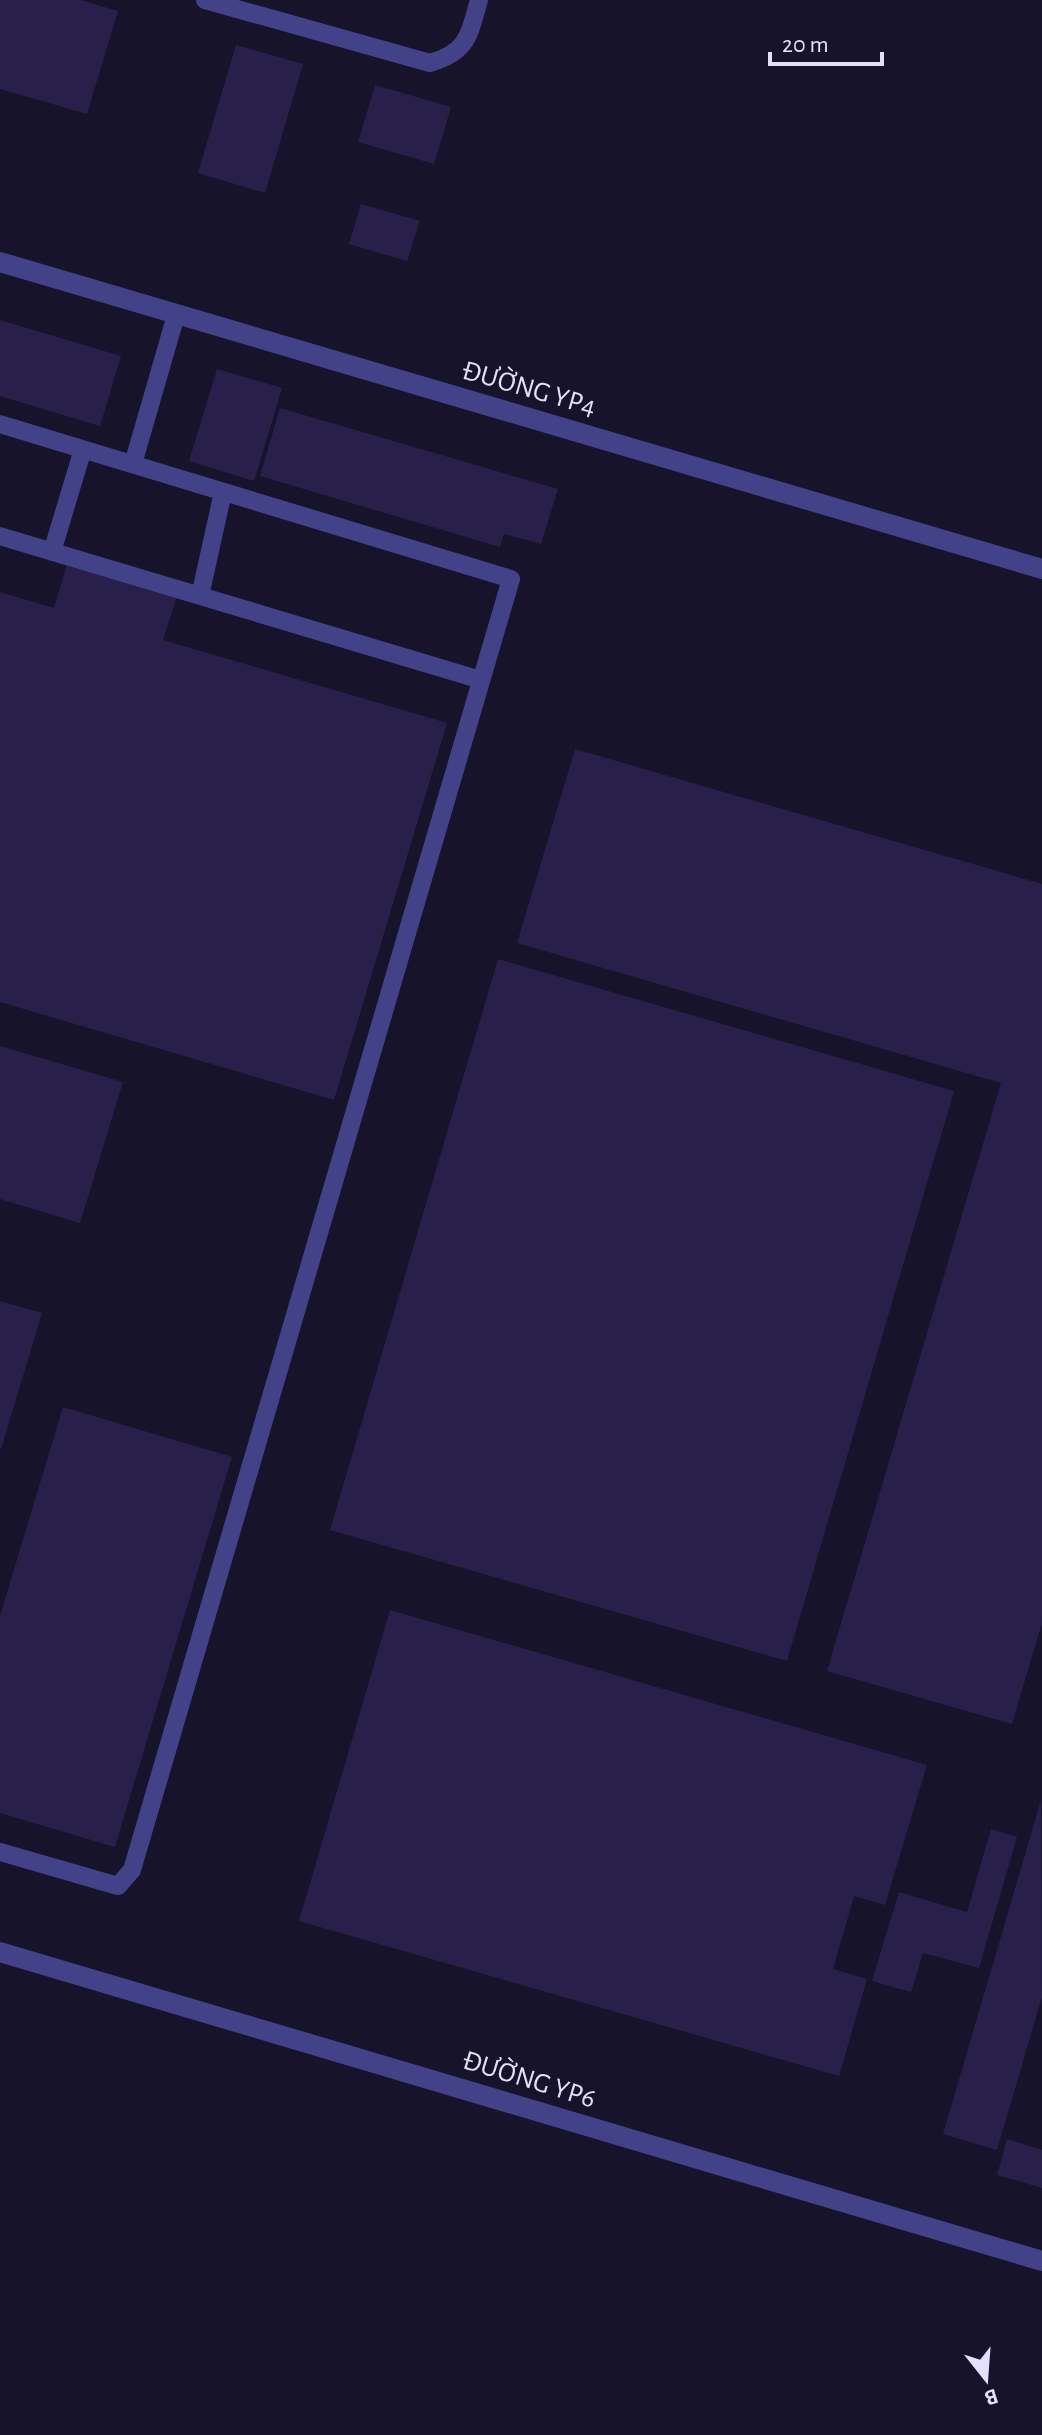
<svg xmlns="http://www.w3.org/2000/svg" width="1042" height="2435" font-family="'Alegreya Sans',sans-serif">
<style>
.building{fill:#28204b}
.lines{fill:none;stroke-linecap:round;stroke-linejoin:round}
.lane{stroke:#434187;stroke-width:18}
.street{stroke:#434187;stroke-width:20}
.labels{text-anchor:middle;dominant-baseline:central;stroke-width:7;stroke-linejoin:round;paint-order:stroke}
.street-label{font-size:28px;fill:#e2e0fd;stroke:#17132b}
</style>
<rect width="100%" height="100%" fill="#17132b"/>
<path class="building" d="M0,0H81L118,11L87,114L0,89Z
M236,45L303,64L265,193L198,173Z
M375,85L451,107L434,164L358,142Z
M361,204L420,221L407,261L349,244Z
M0,320L121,356L100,426L0,396Z
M217,369L282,388L254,481L189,461Z
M280,408L558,489L541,544L504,534L500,547L260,476Z
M67,564L177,596L163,640L447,723L334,1100L0,1002V592L54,608Z
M575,749L1042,884V1623L1012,1724L827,1671L1001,1083L517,943Z
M498,959L954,1091L787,1661L330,1530Z
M0,1046L123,1082L80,1223L0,1199Z
M0,1301L42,1313L1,1449H0Z
M63,1407L232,1457L115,1847L0,1813V1616Z
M390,1610L927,1765L885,1905L854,1896L833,1969L867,1979L839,2076L299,1921Z
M1041,1800L1042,1997L997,2150L943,2134Z
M991,1829L1017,1837L979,1968L923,1953L911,1992L872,1981L899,1892L967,1912Z
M1007,2139L1042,2150V2188L997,2175Z"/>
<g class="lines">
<path class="lane" d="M205,0L430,63C468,52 469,35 479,0
M0,424L511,579L132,1870L118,1886L0,1852
M133,464L176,315
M0,536L481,680
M52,552L83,449
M200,596L223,492"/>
<path class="street" d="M0,262L1042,569
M0,1952L1042,2261"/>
</g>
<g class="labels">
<g class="street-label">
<text transform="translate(529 389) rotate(16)">ĐƯỜNG YP4</text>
<text transform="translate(529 2080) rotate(17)">ĐƯỜNG YP6</text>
</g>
</g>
<g transform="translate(986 2379) rotate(163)" stroke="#17132b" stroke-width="6" paint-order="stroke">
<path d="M0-6L14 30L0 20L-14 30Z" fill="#e2e0fd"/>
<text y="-12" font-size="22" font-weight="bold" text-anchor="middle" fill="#e2e0fd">B</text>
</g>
<path d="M770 52v12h112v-12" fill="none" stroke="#e2e0fd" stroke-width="4"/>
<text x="782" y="52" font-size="24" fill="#e2e0fd" stroke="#17132b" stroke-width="6" paint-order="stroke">20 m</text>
</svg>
